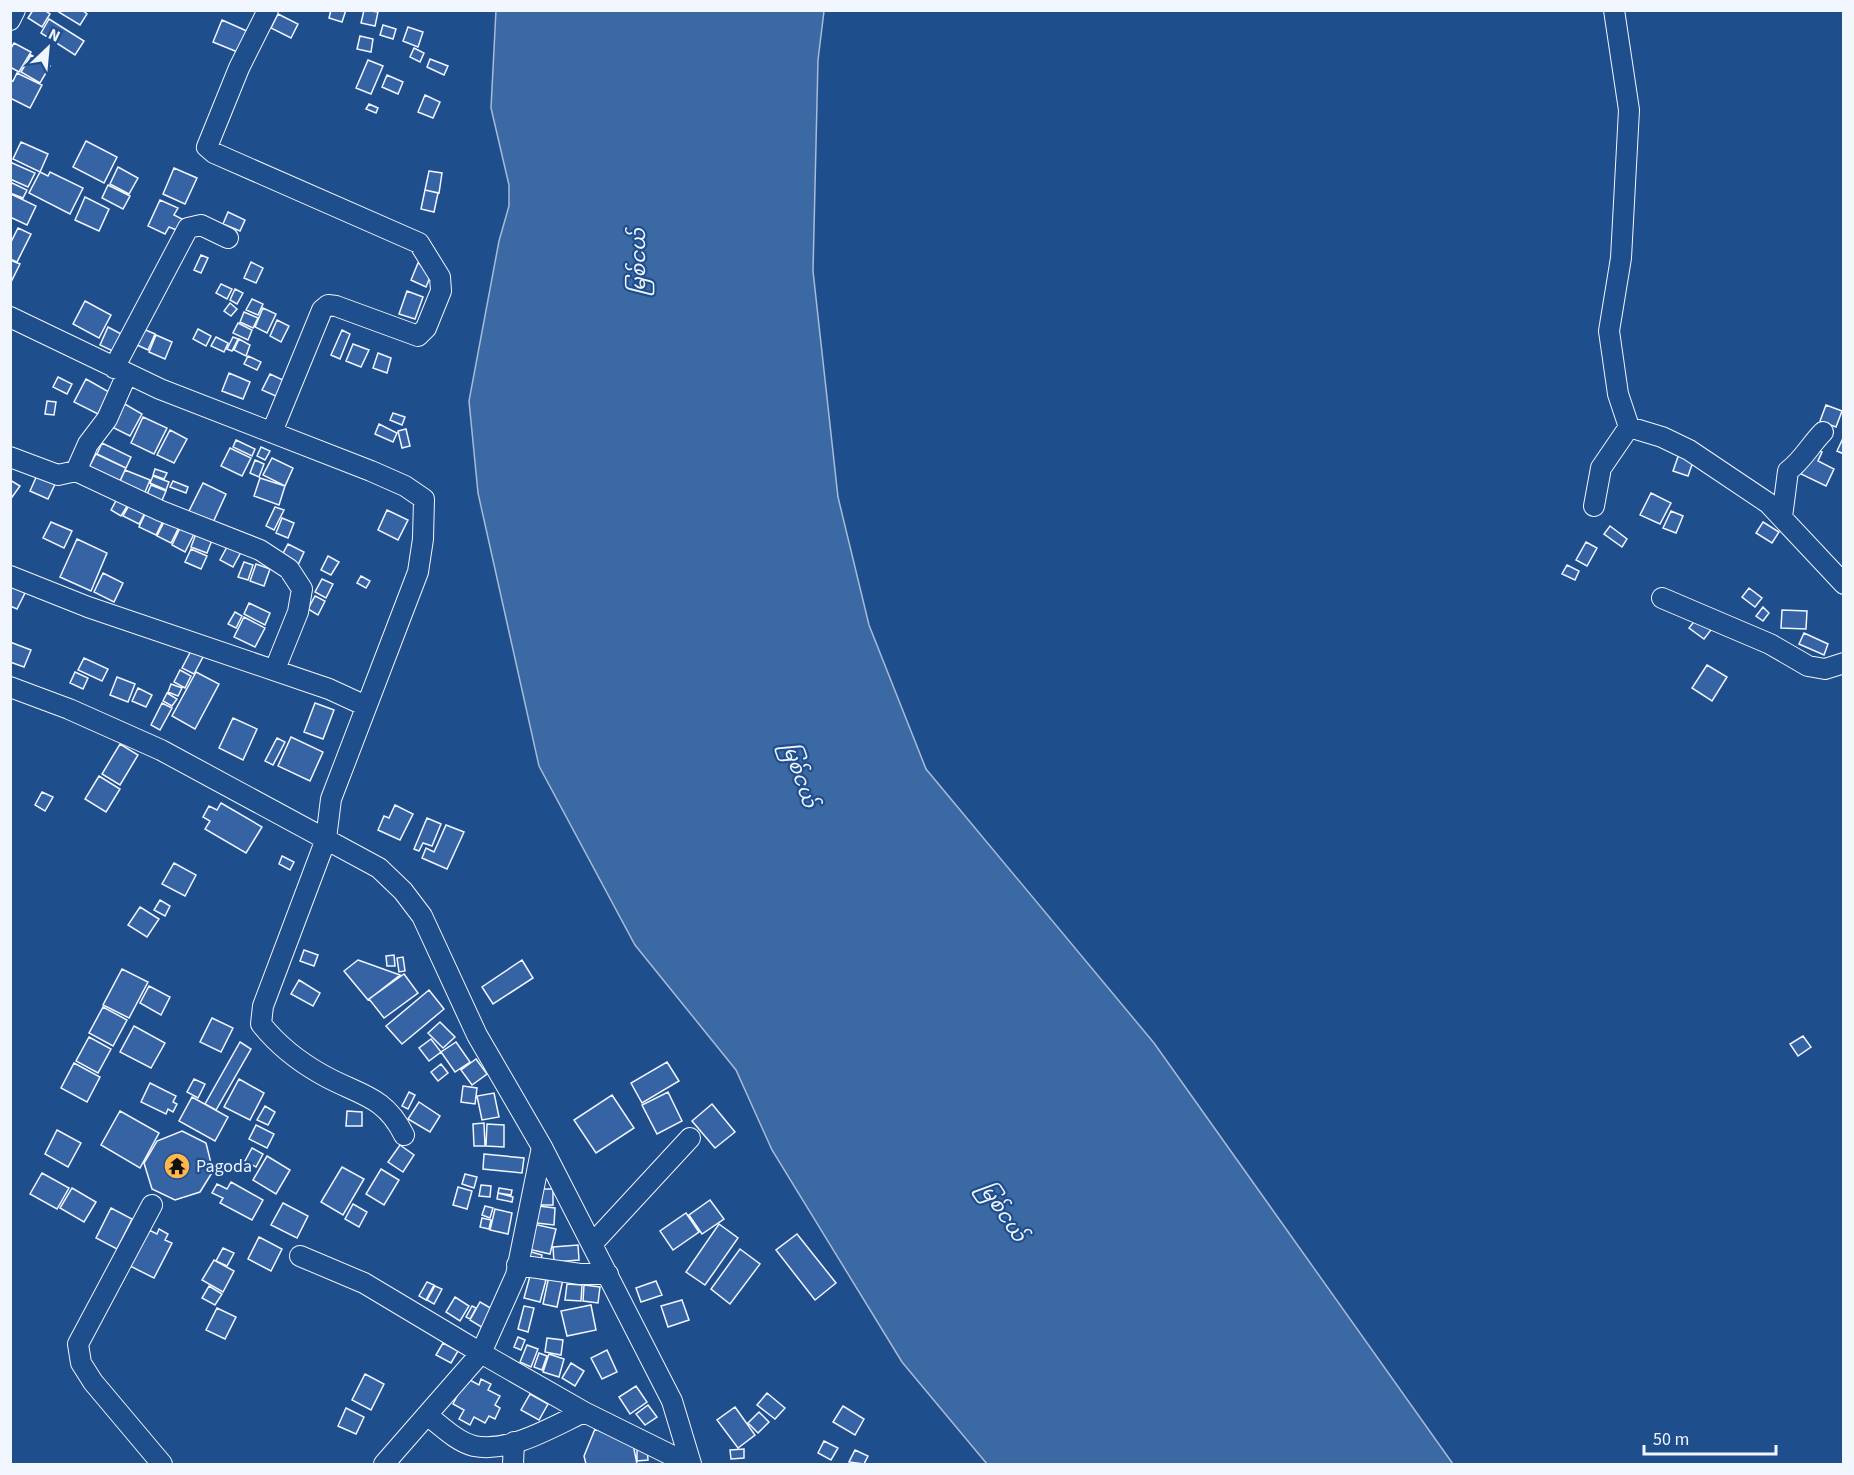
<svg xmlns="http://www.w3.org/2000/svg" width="1854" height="1475" font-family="'Source Sans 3','Noto Sans Myanmar',sans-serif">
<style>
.water{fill:#3b69a3;stroke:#a8bbd7;stroke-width:1.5}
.building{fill:#3563a3;stroke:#f2f6ff;stroke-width:1.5}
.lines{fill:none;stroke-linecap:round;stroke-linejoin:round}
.minor-casing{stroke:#f2f6ff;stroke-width:22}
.minor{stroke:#1f4e8c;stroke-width:20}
.labels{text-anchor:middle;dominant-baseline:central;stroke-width:4.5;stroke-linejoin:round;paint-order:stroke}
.poi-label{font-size:18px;fill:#f2f6ff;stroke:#1f4e8c;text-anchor:start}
.water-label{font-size:20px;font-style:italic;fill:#f2f6ff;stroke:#1f4e8c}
</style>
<rect width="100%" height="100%" fill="#1f4e8c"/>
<path class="water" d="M496,10L824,11L818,60L813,271L838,497L869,625L926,769L1154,1043L1453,1464H987L902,1362L772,1150L736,1070L635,945L539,766L478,493L469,401L499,241L509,206V185L491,108Z"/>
<path class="building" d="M33,10H44L50,14L42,27L28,18Z
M82,10L87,14L80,25L57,11Z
M331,10H346L342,22L329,18Z
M364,10L378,12L375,26L361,23Z
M278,14L298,24L291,38L271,28Z
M49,19L84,41L75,55L41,33Z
M222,20L249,32L240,53L213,42Z
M383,25L396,29L393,39L380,35Z
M408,27L423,32L418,47L403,41Z
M360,36L373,39L371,52L357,49Z
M14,43L31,52L19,72L10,67V50Z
M414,48L424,53L420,62L410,57Z
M31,55L50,66L40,83L21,72Z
M430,59L448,66L444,75L427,67Z
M368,60L383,66L371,94L356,88Z
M17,73L42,85L30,108L10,98V80L13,81Z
M387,75L403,82L398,94L382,87Z
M425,95L440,102L433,118L418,112Z
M369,104L378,108L376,113L366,109Z
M86,141L117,157L104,183L73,167Z
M21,142L48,154L40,172L13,159Z
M10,162L35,173L28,187L10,179Z
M118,167L138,178L129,194L110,184Z
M174,168L197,178L185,204L163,194Z
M429,171L442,173L439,193L425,190Z
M40,172L48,176L50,172L83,188L70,214L29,193Z
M10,182L27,190L23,198L10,193Z
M108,185L130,196L123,209L102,198Z
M425,190L438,193L434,212L421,209Z
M11,194L36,206L27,225L10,217Z
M85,197L109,209L99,231L75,220Z
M160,200L178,208L174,215L184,220L179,231L169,227L165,234L148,226Z
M228,212L245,220L240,231L223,224Z
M18,228L31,234L17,262L10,259V244Z
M201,255L208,258L201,273L194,270Z
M10,260L20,264L11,282H10Z
M251,262L263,268L256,283L244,278Z
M418,263L433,270L426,287L411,280Z
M221,284L232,289L227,299L216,293Z
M235,289L243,293L237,304L230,300Z
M407,291L423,297L415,319L399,314Z
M252,299L263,304L258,315L246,310Z
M85,301L111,315L99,338L73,324Z
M230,303L237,309L231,316L224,311Z
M263,308L276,314L267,333L255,327Z
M244,312L258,318L253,328L240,322Z
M277,320L289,326L281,342L270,336Z
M238,323L252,330L248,340L233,333Z
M108,327L125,336L117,353L100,345Z
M141,328L155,334L148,350L135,344Z
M198,329L211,336L206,346L193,339Z
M342,330L350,334L340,359L331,355Z
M156,335L172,342L165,359L149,352Z
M216,337L228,343L224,352L211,346Z
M233,337L238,339L232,351L227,349Z
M239,339L250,345L246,356L234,350Z
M353,344L369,350L361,367L346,361Z
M378,353L391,358L387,373L373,368Z
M248,356L261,362L257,370L244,364Z
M229,373L250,382L243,399L222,391Z
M270,374L285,381L278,397L262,390Z
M58,377L72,384L67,394L53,387Z
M86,379L109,392L98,414L74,402Z
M47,401L56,402L54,415L45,414Z
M123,403L142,414L130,436L110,426Z
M1826,405L1842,411L1836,427L1820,421Z
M393,413L405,417L402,425L390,420Z
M143,417L167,428L154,454L131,443Z
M379,424L397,433L393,442L375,434Z
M406,429L410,446L402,448L398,431Z
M170,430L187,439L174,463L157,455Z
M1844,436V454L1837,451Z
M236,440L255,449L252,456L233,447Z
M102,443L131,457L126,468L97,454Z
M261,447L270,451L265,460L257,456Z
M230,448L251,458L242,476L221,466Z
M1814,448L1822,452L1818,461L1834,469L1826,486L1801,474Z
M1680,451L1695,456L1688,476L1673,471Z
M96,454L126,468L117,487L86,473Z
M272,458L293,468L285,486L263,475Z
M255,460L264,464L259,477L250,473Z
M155,469L167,473L164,479L153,475Z
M125,470L150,480L143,497L118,486Z
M38,473L56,482L48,499L30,491Z
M153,476L169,482L166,490L150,483Z
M260,478L285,486L279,505L254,496Z
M10,480L20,486L10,500Z
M173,481L188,487L186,493L170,487Z
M203,483L226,494L211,527L187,515Z
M151,485L166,491L160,505L145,499Z
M1651,493L1671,503L1660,524L1640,515Z
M118,497L129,503L121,516L111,510Z
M132,500L147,509L139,524L123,516Z
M275,507L284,510L274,530L266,526Z
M147,510L164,519L156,535L139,527Z
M387,510L408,520L398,540L378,530Z
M1671,511L1683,516L1676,533L1663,528Z
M166,518L180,525L171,543L157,536Z
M282,518L294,523L288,538L276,533Z
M51,522L72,531L64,548L43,538Z
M1763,522L1779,532L1772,543L1756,533Z
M181,526L195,532L185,552L172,545Z
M1610,526L1627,539L1622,547L1604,534Z
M198,528L214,535L207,553L191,547Z
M77,539L107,553L91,591L60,577Z
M1586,542L1597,548L1587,566L1576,560Z
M288,544L304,552L298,565L281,557Z
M228,545L241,552L233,567L220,560Z
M191,549L207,556L201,569L185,562Z
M328,556L339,562L331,575L321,570Z
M244,562L253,565L248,580L238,577Z
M256,564L270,569L264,586L250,581Z
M1567,565L1579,571L1575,580L1562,574Z
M103,573L123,583L114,602L94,592Z
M361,576L370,581L366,588L357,583Z
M322,579L333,584L326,598L315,592Z
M11,585L25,593L17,609L10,606Z
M1749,588L1762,598L1755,607L1742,597Z
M315,596L325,601L318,615L308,609Z
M249,603L270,613L265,625L244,614Z
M1763,607L1769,613L1763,621L1756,616Z
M1782,610L1807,611L1806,629L1781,628Z
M235,612L242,616L236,628L228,624Z
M1699,615L1714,626L1704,639L1689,628Z
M244,617L265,628L255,647L234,637Z
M1804,633L1828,644L1824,655L1799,644Z
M10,642L31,650L24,667L10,662Z
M193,647L205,653L194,674L182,668Z
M84,658L108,669L102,681L78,670Z
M1707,665L1727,677L1712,701L1692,688Z
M180,670L191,676L185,688L174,682Z
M75,672L88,678L83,689L70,683Z
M196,672L219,684L195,729L172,716Z
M117,677L135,684L128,702L110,695Z
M171,684L182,688L178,696L168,692Z
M138,688L152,695L146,707L132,701Z
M167,693L177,699L172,706L163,701Z
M162,703L172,708L160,730L151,725Z
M315,703L334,710L323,739L304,732Z
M233,718L257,729L243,760L219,748Z
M291,737L323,752L310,781L278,766Z
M277,738L285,742L273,765L265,761Z
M120,744L138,755L120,785L102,774Z
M99,776L120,789L106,812L85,799Z
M42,792L53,797L45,811L35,805Z
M221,803L262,827L246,853L205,829L210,821L203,817L209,806L217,810Z
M395,805L413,814L400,840L378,830L384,816L389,818Z
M427,818L441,824L432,846L423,843L419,851L414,849Z
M446,825L464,832L447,869L422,858L426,848L434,852Z
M282,856L294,862L290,870L279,864Z
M174,863L196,875L185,896L162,884Z
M160,900L170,906L165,916L154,910Z
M140,907L159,919L147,937L128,925Z
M304,950L318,955L314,966L300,961Z
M394,955L395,966H387L386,956Z
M403,957L405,971L399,972L397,958Z
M358,960L400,975L368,1000L344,971Z
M522,960L533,978L493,1004L482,987Z
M122,969L148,982L129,1018L103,1005Z
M404,974L418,993L384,1018L369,999Z
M299,980L320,993L313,1006L291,994Z
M149,986L170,997L161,1015L140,1003Z
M429,990L444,1009L402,1044L386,1026Z
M103,1007L127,1020L113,1046L89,1033Z
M212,1018L233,1028L221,1052L200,1042Z
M440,1022L455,1037L443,1048L428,1033Z
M134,1026L165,1043L151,1068L120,1052Z
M1803,1036L1811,1047L1798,1056L1790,1044Z
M89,1037L111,1049L98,1073L76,1061Z
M431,1039L441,1052L429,1061L419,1048Z
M240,1042L251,1049L216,1110L205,1104Z
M456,1042L470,1062L455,1072L441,1052Z
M476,1059L487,1074L472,1085L461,1070Z
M667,1062L679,1081L642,1103L631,1083Z
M74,1063L100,1077L87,1102L61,1088Z
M441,1064L448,1073L438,1081L431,1072Z
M194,1079L205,1084L198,1098L187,1092Z
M239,1079L264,1093L250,1120L224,1107Z
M150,1083L176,1096L173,1102L177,1104L173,1112L168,1109L166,1114L141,1102Z
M463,1086L477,1088L475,1104L461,1102Z
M409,1092L415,1095L408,1109L402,1106Z
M668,1092L682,1121L657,1134L642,1105Z
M494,1093L499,1117L482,1120L477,1096Z
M612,1095L634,1128L596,1153L574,1120Z
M192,1097L228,1117L215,1141L179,1121Z
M419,1102L440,1116L430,1132L408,1119Z
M712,1104L735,1132L715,1148L692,1121Z
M265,1106L275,1112L268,1125L257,1120Z
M120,1111L159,1133L140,1168L101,1145Z
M347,1111L362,1112V1126H346Z
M484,1123L485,1146H474L473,1124Z
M487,1124L504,1125V1147L486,1146Z
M256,1125L274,1134L267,1148L249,1139Z
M57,1130L81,1143L68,1167L45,1154Z
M182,1131L206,1143L213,1171L200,1192L175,1200L152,1189L144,1163L157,1141Z
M400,1145L414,1155L403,1172L388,1162Z
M252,1148L263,1154L256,1167L245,1161Z
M484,1154L524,1158L522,1173L483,1169Z
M267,1156L290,1170L276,1194L253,1180Z
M342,1167L364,1179L343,1215L321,1202Z
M381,1169L399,1180L384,1205L366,1194Z
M42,1173L69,1188L57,1209L30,1194Z
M465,1174L477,1177L474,1188L462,1184Z
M231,1182L263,1200L252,1220L220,1203L223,1198L212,1193L217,1184L227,1189Z
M481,1185L491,1186L490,1197L479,1196Z
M458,1187L472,1191L467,1209L453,1205Z
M72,1188L96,1202L84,1222L60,1208Z
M499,1188L512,1190L511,1195L498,1193Z
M538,1189H553V1205H538Z
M498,1193L513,1197L512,1202L497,1199Z
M710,1200L724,1219L702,1234L689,1215Z
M283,1203L308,1216L297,1238L271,1225Z
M353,1204L367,1212L359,1227L345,1219Z
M485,1206L493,1208L490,1218L482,1215Z
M538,1206L555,1208L554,1225L537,1223Z
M111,1208L132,1219L117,1249L96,1238Z
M495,1209L512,1213L508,1234L490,1230Z
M686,1213L699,1232L673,1250L660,1231Z
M482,1218L491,1220L489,1229L480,1227Z
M533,1224L556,1229L550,1254L528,1249Z
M719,1224L738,1238L705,1285L686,1272Z
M159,1229L168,1234L165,1240L172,1243L154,1278L130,1266L149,1230L157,1234Z
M797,1234L836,1283L815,1300L776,1250Z
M259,1237L282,1249L271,1271L248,1259Z
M578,1245L579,1260L554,1262L553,1247Z
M223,1248L234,1253L227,1266L216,1261Z
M740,1249L760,1264L730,1304L711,1289Z
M528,1251L542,1255L540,1266L525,1263Z
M214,1260L234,1271L223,1292L202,1280Z
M530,1276L546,1280L540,1302L524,1298Z
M549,1276L563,1279L557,1307L543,1304Z
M656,1281L662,1295L641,1302L636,1288Z
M427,1282L434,1285L426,1300L419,1296Z
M567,1284L582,1285L581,1301L565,1300Z
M584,1285L600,1287L598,1303L583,1301Z
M209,1286L222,1294L215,1305L202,1298Z
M435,1286L442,1289L434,1304L427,1300Z
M455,1297L469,1306L460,1321L446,1312Z
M682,1300L689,1320L668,1327L661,1306Z
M480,1302L494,1310L483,1328L470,1320Z
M591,1305L596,1330L567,1336L561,1311Z
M472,1306L476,1308L470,1319L466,1317Z
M524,1306L534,1308L528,1332L518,1329Z
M217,1308L236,1317L225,1339L206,1330Z
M518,1337L525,1340L521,1350L514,1347Z
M547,1338L563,1340L561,1355L545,1352Z
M443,1343L458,1351L451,1363L436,1355Z
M527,1345L538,1349L531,1367L520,1362Z
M607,1350L617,1372L602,1379L591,1358Z
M539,1353L547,1356L542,1370L534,1367Z
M549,1354L564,1359L559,1377L543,1372Z
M571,1363L584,1371L575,1386L562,1378Z
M365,1374L384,1384L371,1410L352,1400Z
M466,1378L479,1385L481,1379L491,1384L488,1390L500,1396L495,1405L500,1408L495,1419L489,1416L485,1423L474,1417L470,1425L459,1419L464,1410L453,1404Z
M636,1386L647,1402L630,1414L619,1397Z
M767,1393L785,1408L775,1419L757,1405Z
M530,1394L548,1404L539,1420L521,1410Z
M648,1405L657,1417L645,1425L636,1414Z
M843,1406L864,1419L855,1435L833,1422Z
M735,1407L755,1435L738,1448L717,1420Z
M346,1408L364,1417L356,1434L338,1426Z
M759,1412L769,1422L758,1433L748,1423Z
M595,1429L633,1444L637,1464H586L584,1456Z
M824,1441L838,1448L831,1460L818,1453Z
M647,1448L648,1460L637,1461V1449Z
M744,1449V1458L731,1459L730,1450Z
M855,1450L868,1456L864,1464L849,1462Z"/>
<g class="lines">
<defs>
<path id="minor" d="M268,10L239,68L207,147L214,153L419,243L440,277L441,291L426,328L418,336L336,306L328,305L322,310L272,432
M1614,10L1629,110L1621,258L1609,331L1618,394L1629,427L1662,437L1689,450L1768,503L1844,584
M10,20L15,10
M10,317L160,389L371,471L405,486L424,499L423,539L418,572L331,799L326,839L263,1006L261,1024C277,1044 298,1061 321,1074C357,1095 384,1094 404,1135
M114,368L188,228L201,225L228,238
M10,457L58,475L76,471L161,511L260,550L289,569L302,589L298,612L275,669
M76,471L88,444L107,419L127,374
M1594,506L1601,468L1629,427
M1782,517L1788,471C1803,460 1810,445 1823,432
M10,576L88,607L329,689L366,706
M1662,598L1770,644L1808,666L1825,669L1844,663
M10,687L69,709L161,750L379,868L403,891L422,916L477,1035L542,1147L672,1401L691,1464
M152,1205L78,1344L81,1363L93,1382L162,1464
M593,1243L690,1138
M300,1256L364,1283L481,1353L516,1275L542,1147
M517,1265L580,1274H608
M427,1415C440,1425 457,1442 474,1446C510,1453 552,1427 584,1412
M384,1464L481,1353L584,1412L689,1464
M513,1464L514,1442"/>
</defs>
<use href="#minor" class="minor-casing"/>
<use href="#minor" class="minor"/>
</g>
<defs>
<symbol id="temple-disc" viewBox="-11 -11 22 22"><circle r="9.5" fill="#ffb74d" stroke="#1f4e8c"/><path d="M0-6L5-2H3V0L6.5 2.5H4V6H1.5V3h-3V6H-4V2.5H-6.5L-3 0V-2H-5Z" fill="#111"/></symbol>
</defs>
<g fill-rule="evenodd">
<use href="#temple-disc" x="162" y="1151" width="30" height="30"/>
</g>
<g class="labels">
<g class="poi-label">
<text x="196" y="1166">Pagoda</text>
</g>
<g class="water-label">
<text transform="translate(639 262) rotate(-90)">မြစ်ငယ်</text>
<text transform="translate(799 775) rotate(71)">မြစ်ငယ်</text>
<text transform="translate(1002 1212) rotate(56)">မြစ်ငယ်</text>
</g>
</g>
<rect width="1854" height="1475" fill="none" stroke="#f2f6ff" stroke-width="24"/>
<g transform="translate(48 48) rotate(26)" stroke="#1f4e8c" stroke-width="4.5" paint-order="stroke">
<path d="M0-4.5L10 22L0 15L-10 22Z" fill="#f2f6ff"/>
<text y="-9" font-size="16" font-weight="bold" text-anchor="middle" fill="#f2f6ff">N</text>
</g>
<path d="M1644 1445v9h132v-9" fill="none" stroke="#f2f6ff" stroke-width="3"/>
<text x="1653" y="1445" font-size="18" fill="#f2f6ff" stroke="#1f4e8c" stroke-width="4.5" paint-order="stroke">50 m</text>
</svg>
